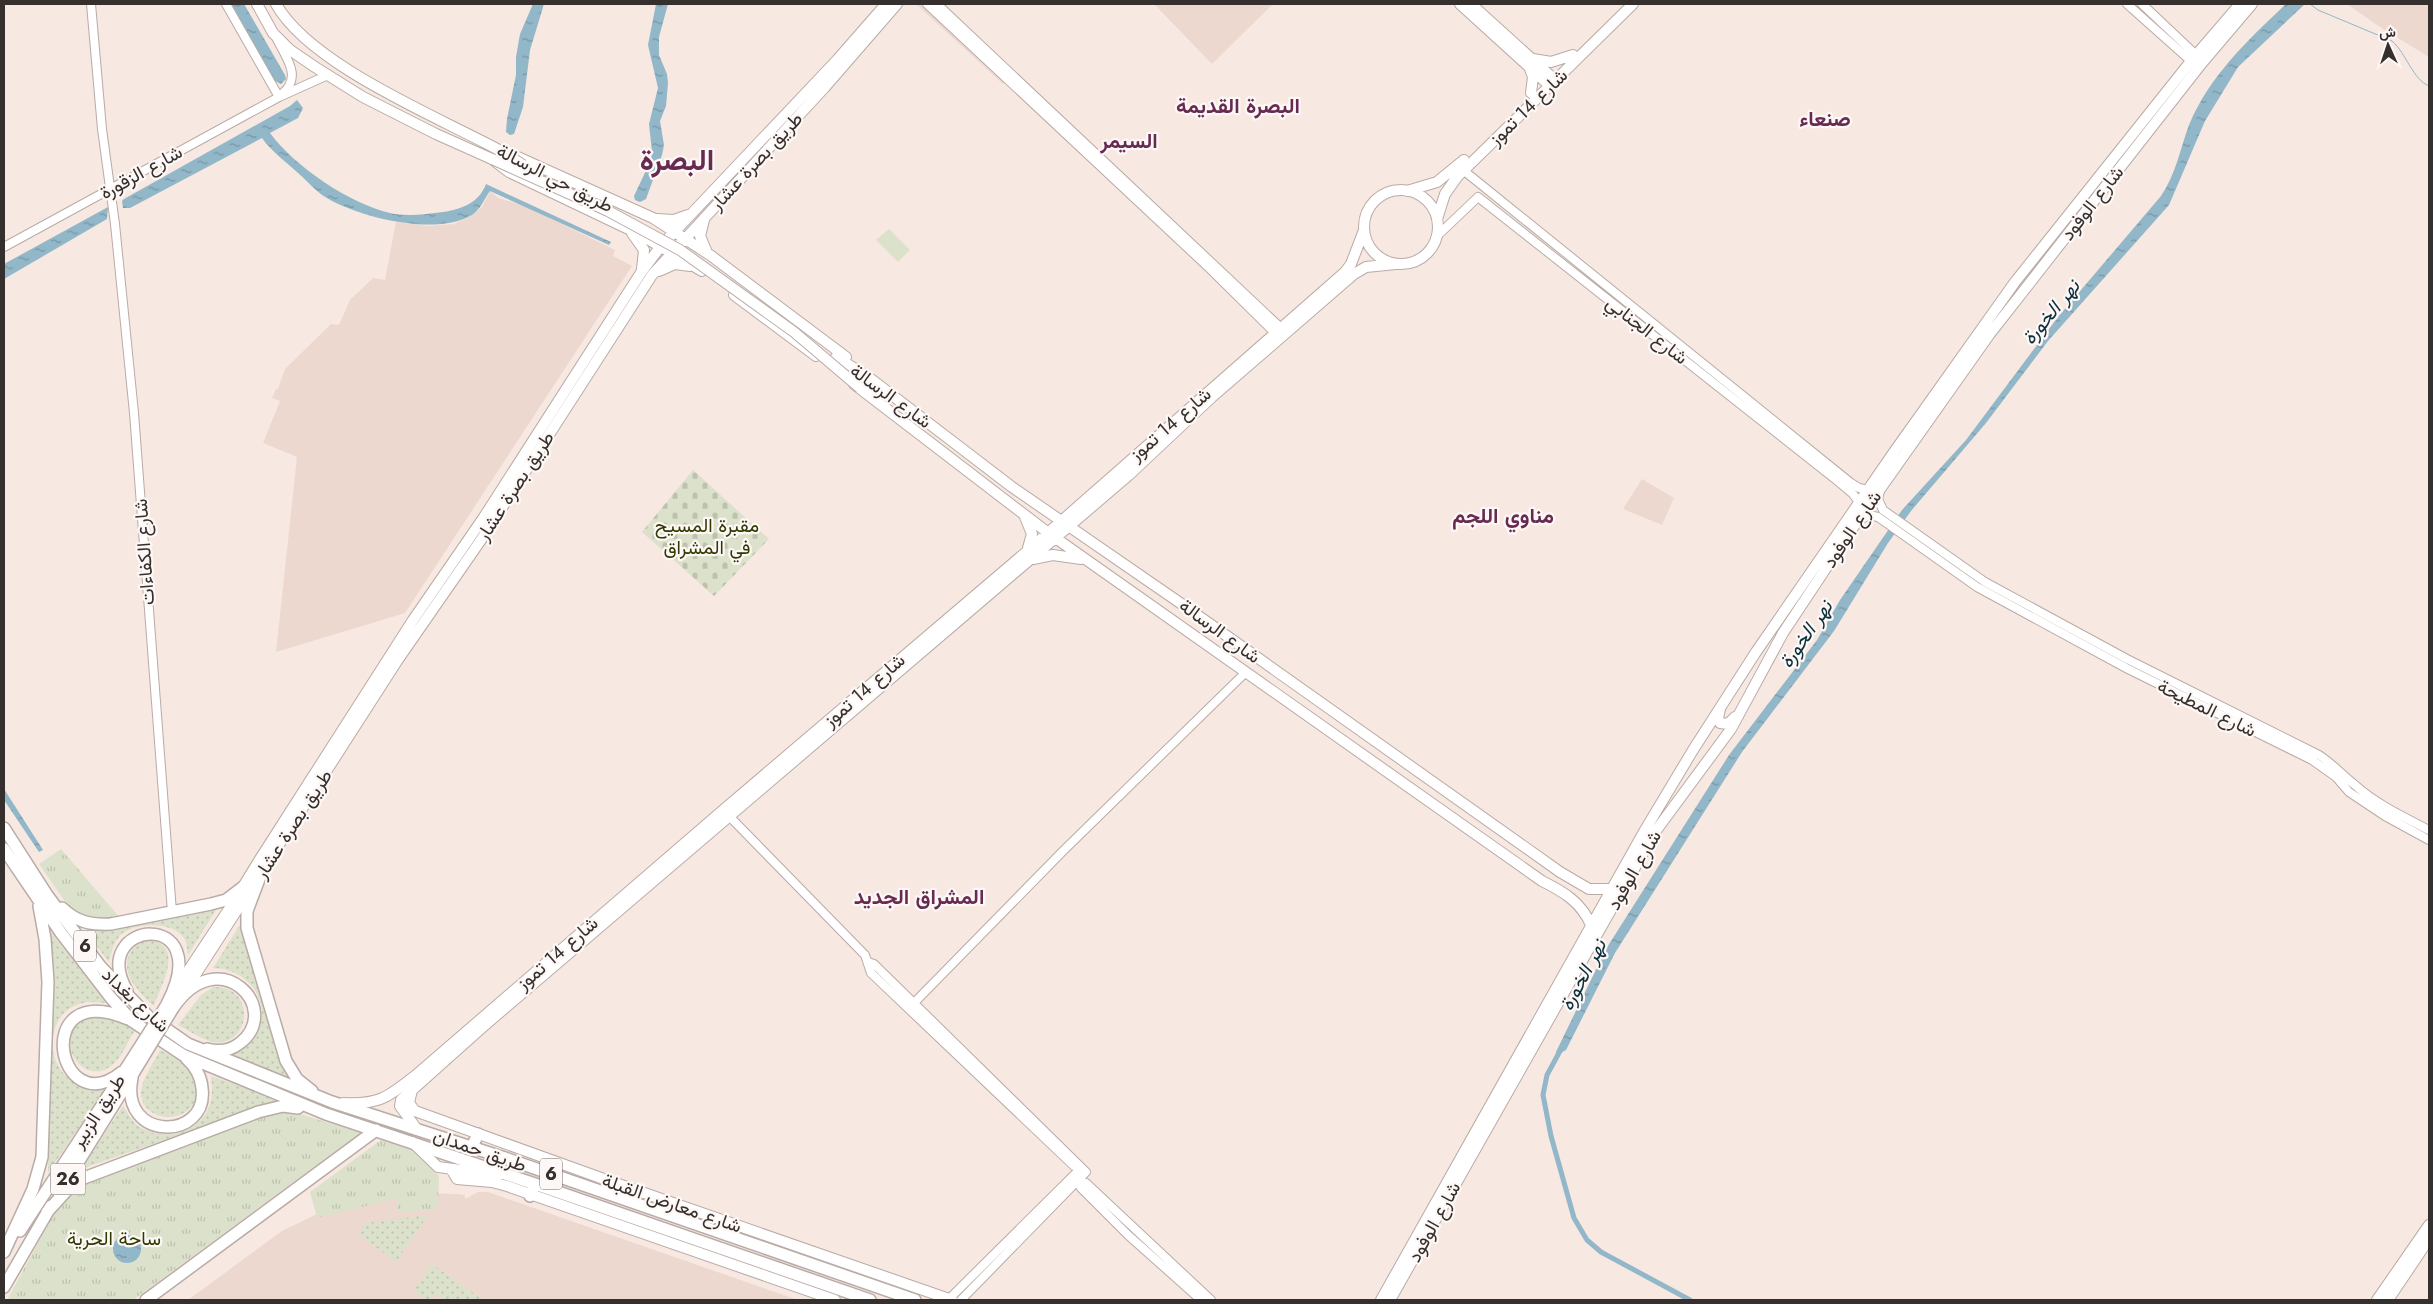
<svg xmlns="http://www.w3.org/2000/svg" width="2433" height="1304" font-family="Jost,Vazirmatn,sans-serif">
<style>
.built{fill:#edd8cf}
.grass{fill:url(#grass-dots)}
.cemetery{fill:url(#cemetery-stones)}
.park{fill:url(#park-tufts)}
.pitch{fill:#dbe1ca}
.water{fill:url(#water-ripples)}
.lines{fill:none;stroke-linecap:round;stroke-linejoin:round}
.stream{stroke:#91b7c8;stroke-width:1}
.canal{stroke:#91b7c8;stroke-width:5}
.minor-casing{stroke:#b9aba6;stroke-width:10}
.major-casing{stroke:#b9aba6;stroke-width:12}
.highway-casing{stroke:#b9aba6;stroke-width:14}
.minor{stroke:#fff;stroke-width:8}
.major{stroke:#fff;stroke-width:10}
.highway{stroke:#fff;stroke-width:11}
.major-bridge-casing{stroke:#b9aba6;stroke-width:12;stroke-linecap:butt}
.highway-bridge-casing{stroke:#b9aba6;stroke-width:14;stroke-linecap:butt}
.major-bridge{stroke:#fff;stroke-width:10}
.highway-bridge{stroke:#fff;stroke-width:11}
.labels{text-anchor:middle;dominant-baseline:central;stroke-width:4.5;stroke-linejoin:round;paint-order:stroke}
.shield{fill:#fdf7f5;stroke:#716b69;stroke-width:1}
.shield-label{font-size:18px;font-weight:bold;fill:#352f2d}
.street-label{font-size:19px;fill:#352f2d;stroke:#fdf7f5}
.park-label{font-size:19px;fill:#303900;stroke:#fdf7f5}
.water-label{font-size:20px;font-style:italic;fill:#0a2e3b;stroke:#fdf7f5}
.quarter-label{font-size:21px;font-weight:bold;fill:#672b52;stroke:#fdf7f5}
.town-label{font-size:29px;font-weight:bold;fill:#672b52;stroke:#fdf7f5}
</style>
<defs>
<pattern id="grass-dots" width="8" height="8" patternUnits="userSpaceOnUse" patternTransform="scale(1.25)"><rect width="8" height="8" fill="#dbe1ca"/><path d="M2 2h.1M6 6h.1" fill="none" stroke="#bdc1ae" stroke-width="1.8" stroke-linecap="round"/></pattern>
<pattern id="cemetery-stones" width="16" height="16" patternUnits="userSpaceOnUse" patternTransform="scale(1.25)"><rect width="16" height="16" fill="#dbe1ca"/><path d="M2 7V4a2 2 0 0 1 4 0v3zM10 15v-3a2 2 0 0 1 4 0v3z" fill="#bdc1ae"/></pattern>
<pattern id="park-tufts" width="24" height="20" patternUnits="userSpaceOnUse" patternTransform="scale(1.25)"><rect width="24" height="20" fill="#dbe1ca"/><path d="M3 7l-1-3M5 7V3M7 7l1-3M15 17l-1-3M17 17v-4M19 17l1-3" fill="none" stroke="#bdc1ae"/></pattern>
<pattern id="water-ripples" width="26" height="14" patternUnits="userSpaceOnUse" patternTransform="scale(1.25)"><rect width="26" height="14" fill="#91b7c8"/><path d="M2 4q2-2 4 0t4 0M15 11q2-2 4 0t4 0" fill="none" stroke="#7795a3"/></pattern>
</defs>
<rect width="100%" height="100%" fill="#f7e8e2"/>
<path class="built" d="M916,4H945L1017,75L1003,84Z
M1154,4H1273L1212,64Z
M2347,4H2429V57L2380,27Z
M490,191L498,198L527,207L615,250L613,256L632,266L405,613L276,652L297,457L263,443L280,401L272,398L276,389H278L285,369L331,324L339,325L350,300L373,278L385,280L396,222L428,226L454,224L471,216L482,207Z
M1642,479L1674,498L1662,525L1623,509Z
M478,1192H488L798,1300H188L282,1231L319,1213L419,1193L458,1194L465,1195V1199Z"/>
<path class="grass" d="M219,905L188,955C187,950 187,944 185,940C175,920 130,922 119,937C113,944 111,953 109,962L84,930Z
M241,923L277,1056L290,1078L228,1055C282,1037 267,970 213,968Z
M51,932L106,1003C99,1003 90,1001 83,1003C38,1012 41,1092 105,1089L48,1173Z
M151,940C185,947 160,987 154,1006C139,993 118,972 131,951C137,943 142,941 151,940Z
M213,987C258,985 251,1048 213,1042C201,1039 190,1031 178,1025L201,995Z
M97,1015L124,1021L135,1030C128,1041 122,1058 111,1066C84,1087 54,1043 79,1022C83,1019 92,1017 97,1015Z
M160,1050C173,1056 190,1064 196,1078C206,1107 174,1128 150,1111C144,1107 141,1100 141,1092C142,1078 154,1063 160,1050Z
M211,1076L280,1100L81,1169L123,1106C127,1112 131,1120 137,1125C160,1142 198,1135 209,1107C213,1097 212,1087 211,1076Z
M428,1215L396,1262L358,1234L366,1223Z
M432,1264L483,1300H445L436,1294L431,1300H426L413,1291Z"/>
<path class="cemetery" d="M693,470L769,539L714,596L642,532Z"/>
<path class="park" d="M61,849L121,919L103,922L73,913L39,864Z
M284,1111L297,1113L361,1133L133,1300H7L56,1210L68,1195L93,1180L267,1115Z
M381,1140L413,1149L439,1176L438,1208L398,1213V1198L317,1218L310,1192Z"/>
<path class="pitch" d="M889,229L910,250L898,262L876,240Z"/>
<path class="water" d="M231,4H244L285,75L286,79L281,84L273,80Z
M533,4H544L530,50L523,107L514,134L510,135L506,132L507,119L516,75V57L520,34Z
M656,4H668L659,37V55L667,74L668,83L666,106L660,121L664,145L662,155L646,199L640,202L635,200L634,196L651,160L652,152L649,124L658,88L648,45Z
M2286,4H2305L2238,67L2205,121L2169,205L2048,341L1986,423L1911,511L1888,543L1834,631L1742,752L1615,953L1566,1050L1557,1055L1556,1052L1606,949L1729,755L1817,640L1840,600L1902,510L1966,440L2058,317L2161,196C2176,174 2180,149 2189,125C2210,75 2248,40 2286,4Z
M297,100L303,108L298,118L270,133C294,166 350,204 390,213C407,217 426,214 443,212C462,209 479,203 486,184L611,242L609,245L490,191C484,199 481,209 472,215C436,237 355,217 322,195C313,188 305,179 297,172C284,160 271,151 262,138L130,208H123L122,201L124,199L290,106Z
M108,207L107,219L4,279V264Z
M4,789L43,850L39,852L4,800Z
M113 1249a14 14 0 1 1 28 0a14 14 0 1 1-28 0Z"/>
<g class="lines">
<path class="stream" d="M2310,4L2318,10L2392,41C2406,53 2413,80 2429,86"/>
<path class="canal" d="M1560,1051L1547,1075L1543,1095L1551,1136L1574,1218L1587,1240L1601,1252L1690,1300"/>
<defs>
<path id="minor" d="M91,4L102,129L115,224L134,413L172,912
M226,4L279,97
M927,4L1207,266L1275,333
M937,4L1281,328
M2127,4L2191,61
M2142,4L2196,55
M277,39C286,58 302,76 283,93
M1463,170L1851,483L1859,488L1868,490
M1436,237L1478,197L1834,478L1853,494L1859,502
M4,247L279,97L328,75
M1880,491L1878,499L1883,510L1985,582L2127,659L2319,755C2333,764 2342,775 2355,785C2376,804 2404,817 2429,830
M1860,520L1869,515L1878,517L1977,587L2128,669L2312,760L2336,777L2349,792L2385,816L2429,840
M729,816L865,955L871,973L1074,1166L1081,1168
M868,962L874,964L1086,1172L961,1300
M911,1006L1063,851L1246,672
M1076,1179L1081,1188L1128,1235L1201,1300
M1077,1181L1086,1183L1211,1300
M949,1299L1081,1168"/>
<path id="major" d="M257,4L273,33L290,50L315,67L363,97L436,134L492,159L509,172L639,234L702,271
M276,4C310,65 438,117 501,151L520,158L653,218L710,255L846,357
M1460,4L1549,85
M1471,4L1555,80
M1533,59L1551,62L1573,55
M1530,69L1533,77L1531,93
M1364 227a37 37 0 1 1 74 0a37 37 0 1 1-74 0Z
M1407,191L1437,182L1464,160
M657,219L674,220L688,215
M1437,219L1445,194L1457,177L1633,4
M704,220L700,236L706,250
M632,233L644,250L642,269
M659,271L675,264L690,266
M734,295L816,356
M836,357L867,376L1012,487L1186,607L1560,872L1589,889H1611
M854,384L1047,532L1542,881C1564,892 1581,902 1591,925
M1025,517L1032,534L1028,548
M1033,559L1053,555L1081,559
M1720,709L1718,718L1720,723L1728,724L1735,717
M174,992L233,903L260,859L413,620L484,517L642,271L661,246L837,60L886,4
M183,994L397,661L483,537L652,275L825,87L897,4
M412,1090L409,1103L415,1111L601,1178L952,1300
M343,1103C380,1105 388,1097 416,1075L722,811L1025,553L1345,272L1351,264L1364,230
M416,1128L400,1106L401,1100L485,1025L1129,475L1212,397L1354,274L1366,267L1396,264
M412,1142L438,1167L499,1175
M451,1169L457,1179L492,1182L507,1186L835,1300
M1381,1300L1645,830L1693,750L1756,652L1894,452L2015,282L2191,61L2240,4
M1390,1300L1655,832L1731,729L1783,633L1854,526L1989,335L2202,63L2252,4
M2377,1300L2429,1225
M2388,1300L2429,1239"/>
<path id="highway" d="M4,828L47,895L100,966L149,1017L188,1044L332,1102L505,1158L915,1300
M4,849L61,933L111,998L132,1021L183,1055L326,1114L535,1184L870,1300
M261,874L247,911V928L286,1061L297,1079L312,1091
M62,908C77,922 90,925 111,924L211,904L226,900L243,887
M127,991C86,919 218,907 167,1004
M173,1008C219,940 284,1009 240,1043C230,1051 218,1052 207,1049
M122,1072C57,1125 29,977 128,1019
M132,1078C119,1142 209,1141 202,1088C201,1076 195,1066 186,1058
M472,1147L478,1134
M59,1193L134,1072
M530,1196L535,1184
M47,1212L68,1189L84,1178L258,1112L283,1106L298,1108
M20,1231L127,1067
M4,1252L33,1189L42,1157L48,982L45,939L39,906
M4,1287L51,1206
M146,1300L376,1130"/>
</defs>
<use href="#minor" class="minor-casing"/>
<use href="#major" class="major-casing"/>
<use href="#highway" class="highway-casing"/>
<use href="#minor" class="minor"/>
<use href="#major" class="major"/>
<use href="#highway" class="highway"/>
<defs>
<path id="major-bridge" d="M501,151L523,165
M492,159L608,211L680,250L794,332L860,388"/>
<path id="highway-bridge" d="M127,1067L166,1006
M134,1072L173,1008"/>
</defs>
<use href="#major-bridge" class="major-bridge-casing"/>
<use href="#highway-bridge" class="highway-bridge-casing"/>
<use href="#major-bridge" class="major-bridge"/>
<use href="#highway-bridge" class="highway-bridge"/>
</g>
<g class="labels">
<g class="shield">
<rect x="74" y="930.5" width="22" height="31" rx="4"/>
<rect x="540" y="1158.5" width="22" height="31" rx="4"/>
<rect x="50.5" y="1163.5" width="35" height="31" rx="4"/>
</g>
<g class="shield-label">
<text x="85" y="946">6</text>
<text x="551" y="1174">6</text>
<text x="68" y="1179">26</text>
</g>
<g class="street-label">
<text transform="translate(1528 107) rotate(-44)">شارع 14 تموز</text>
<text transform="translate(756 161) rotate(-47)">طريق بصرة عشار</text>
<text transform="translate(141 172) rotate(-29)">شارع الزقورة</text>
<text transform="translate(555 178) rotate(27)">طريق حي الرسالة</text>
<text transform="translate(2092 203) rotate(-52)">شارع الوفود</text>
<text transform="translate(1647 330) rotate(38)">شارع الجنابي</text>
<text transform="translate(891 396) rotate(36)">شارع الرسالة</text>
<text transform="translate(1170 424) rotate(-41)">شارع 14 تموز</text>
<text transform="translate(515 486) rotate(-57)">طريق بصرة عشار</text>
<text transform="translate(1852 529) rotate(-56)">شارع الوفود</text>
<text transform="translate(144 552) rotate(-94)">شارع الكفاءات</text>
<text transform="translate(1220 631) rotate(36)">شارع الرسالة</text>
<text transform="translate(864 690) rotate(-41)">شارع 14 تموز</text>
<text transform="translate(2207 708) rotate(26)">شارع المطيحة</text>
<text transform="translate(293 824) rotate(-57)">طريق بصرة عشار</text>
<text transform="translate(1634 870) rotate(-60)">شارع الوفود</text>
<text transform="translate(557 953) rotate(-41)">شارع 14 تموز</text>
<text transform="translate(136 1000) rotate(43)">شارع بغداد</text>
<text transform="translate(98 1111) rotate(-57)">طريق الزبير</text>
<text transform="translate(480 1150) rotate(19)">طريق حمدان</text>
<text transform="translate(672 1203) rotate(19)">شارع معارض القبلة</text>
<text transform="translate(1434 1222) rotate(-61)">شارع الوفود</text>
</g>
<g class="park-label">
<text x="707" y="525">مقبرة المسيح<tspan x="707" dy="22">في المشراق</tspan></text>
<text x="114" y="1238">ساحة الحرية</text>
</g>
<g class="water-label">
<text transform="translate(2051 312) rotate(-50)">نهر الخورة</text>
<text transform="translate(1806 634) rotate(-55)">نهر الخورة</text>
<text transform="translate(1583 975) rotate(-62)">نهر الخورة</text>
</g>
<g class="quarter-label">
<text x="1238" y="106">البصرة القديمة</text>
<text x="1825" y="119">صنعاء</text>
<text x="1129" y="141">السيمر</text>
<text x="1503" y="516">مناوي اللجم</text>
<text x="919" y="897">المشراق الجديد</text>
</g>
<g class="town-label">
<text x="677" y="160">البصرة</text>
</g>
</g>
<rect width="2433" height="1304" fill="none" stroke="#352f2d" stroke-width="10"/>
<g transform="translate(2388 45) rotate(357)" stroke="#fdf7f5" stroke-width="4" paint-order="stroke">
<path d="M0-4L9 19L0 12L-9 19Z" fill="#352f2d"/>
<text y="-8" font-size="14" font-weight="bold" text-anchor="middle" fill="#352f2d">ش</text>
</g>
</svg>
